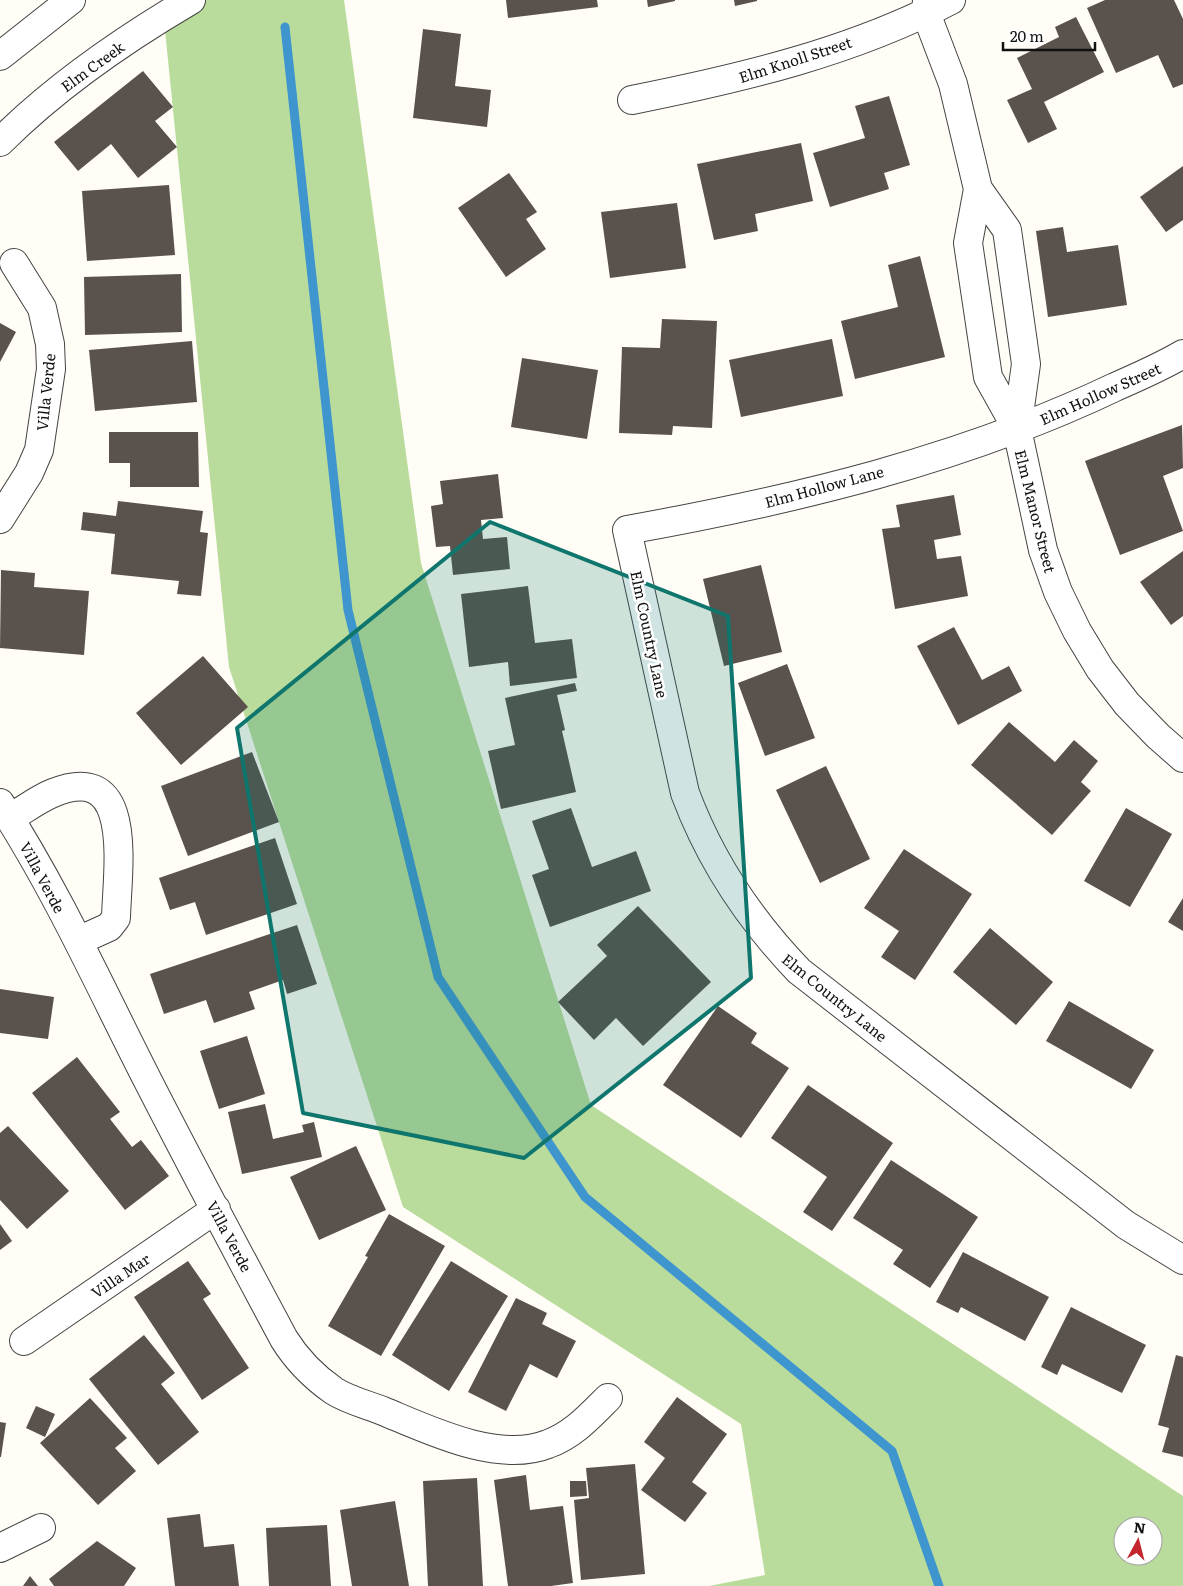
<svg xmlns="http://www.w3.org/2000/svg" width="1183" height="1586" font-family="Literata,serif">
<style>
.forest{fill:#b9dc9c;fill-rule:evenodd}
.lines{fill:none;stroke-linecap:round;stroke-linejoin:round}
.stream{stroke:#3f96cf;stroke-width:9}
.building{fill:#5a524d}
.minor-casing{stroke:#444;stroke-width:30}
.minor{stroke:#fff;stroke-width:28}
.marked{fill:#0f766e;fill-opacity:0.2;stroke:#0f766e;stroke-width:4;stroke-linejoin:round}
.labels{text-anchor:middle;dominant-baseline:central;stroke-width:5;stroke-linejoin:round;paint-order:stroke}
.street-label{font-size:15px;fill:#111;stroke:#fff}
</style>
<rect width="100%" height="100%" fill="#fffdf5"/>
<path class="forest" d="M162,0H344L421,563L591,1105L1183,1496V1586H709L765,1575L741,1424L403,1207L229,667ZM1123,1526H1153V1556H1123Z"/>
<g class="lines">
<path class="stream" d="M285,27L348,610L438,977L585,1197L892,1451L939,1586"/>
</g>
<path class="building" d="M506,0H597L598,7L508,18Z
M647,0H675V1L648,7Z
M734,0H757V1L735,6Z
M1105,0H1174L1183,19V84L1173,88L1158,55L1116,73L1087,8Z
M1076,17L1104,72L1044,102L1057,129L1028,143L1007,100L1032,89L1017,58L1059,37L1055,27Z
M423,29L461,34L455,86L491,90L487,127L413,118Z
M143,71L173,107L155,121L177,147L138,178L111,144L78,171L54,142Z
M889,96L910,165L884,173L889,189L830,207L813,153L865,138L855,106Z
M801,143L813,201L755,214L758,231L714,240L697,164Z
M1183,166V220L1166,232L1140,197Z
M509,173L537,212L526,219L546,249L506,277L458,208Z
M169,185L175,255L87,261L82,191Z
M677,203L686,268L610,278L601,212Z
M1063,227L1067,252L1118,245L1127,305L1048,317L1036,231Z
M920,256L945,357L855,379L841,321L898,307L888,265Z
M181,274L182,332L85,335L84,277Z
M662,319L717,321L712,428L673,426L672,435L619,433L622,347L660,348Z
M0,323L16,332L0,362Z
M832,339L843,396L741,417L729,360Z
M192,341L197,402L95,411L89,350Z
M522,358L598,370L587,439L511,427Z
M1182,425L1183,468L1163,476L1183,531L1120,555L1085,461Z
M109,432H198L199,487H130V463H109Z
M498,474L503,518L481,520L483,539L507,537L510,569L453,575L450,546L436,547L431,506L443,504L440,481Z
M954,495L961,535L934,540L937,559L961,556L968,596L895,609L882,529L900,527L896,505Z
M118,501L203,511L200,532L208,533L201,596L177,594L179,581L111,574L115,534L81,530L83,512L116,516Z
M1183,551V616L1171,625L1140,582Z
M761,565L782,652L724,666L703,579Z
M1,570L35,573L34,587L89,591L84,655L0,648Z
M528,586L535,643L572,639L577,678L510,686L508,662L469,667L461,594Z
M954,627L982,680L1009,666L1022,691L958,725L917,646Z
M203,656L248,707L181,765L136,713Z
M787,664L815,738L765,756L738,683Z
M575,683L577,691L557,695L565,730L562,731L576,792L501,809L488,751L515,745L505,698Z
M1009,722L1055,762L1074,740L1098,761L1081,782L1091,791L1052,835L971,765Z
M252,752L279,822L188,856L161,786Z
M826,766L870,859L820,883L776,790Z
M571,808L592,867L636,851L651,891L550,927L532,875L549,869L532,821Z
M1126,808L1172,834L1130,907L1084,881Z
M275,838L297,904L206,935L195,902L170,910L159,878Z
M904,849L972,894L915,980L881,957L899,931L864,908Z
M1183,898V931L1168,922Z
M638,906L711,982L643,1046L616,1018L594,1040L558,1002L607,956L597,945Z
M297,925L317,984L287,994L283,980L249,992L255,1009L214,1023L206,1000L164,1014L150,974Z
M990,928L1053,982L1016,1025L953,972Z
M0,989L54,997L48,1039L0,1033Z
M1069,1001L1154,1050L1131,1089L1046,1041Z
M718,1006L757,1033L751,1043L789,1068L741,1138L663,1085Z
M247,1036L265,1094L219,1109L200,1051Z
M77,1057L120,1112L110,1119L132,1147L141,1140L169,1176L125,1210L32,1093Z
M808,1085L893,1143L832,1231L803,1212L827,1177L771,1138Z
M265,1104L273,1139L304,1132L302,1125L314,1122L322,1157L242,1174L228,1112Z
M8,1126L69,1191L27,1229L0,1200V1133Z
M356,1146L386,1210L319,1240L290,1177Z
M891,1160L978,1217L930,1288L893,1264L903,1250L853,1218Z
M389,1214L445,1246L381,1356L328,1326L368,1257L365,1256Z
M0,1224L12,1241L0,1250Z
M963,1252L1049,1297L1025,1341L961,1307L958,1313L936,1302Z
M188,1261L211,1294L203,1299L249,1368L202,1400L134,1297Z
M451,1261L508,1296L449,1391L392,1355Z
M516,1298L547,1313L542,1324L576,1341L557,1378L530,1364L506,1411L468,1392Z
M1071,1307L1146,1345L1122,1393L1062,1364L1057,1375L1041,1367Z
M144,1335L175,1373L161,1384L199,1432L158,1465L89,1379Z
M1176,1355L1183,1357V1457L1162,1452L1169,1428L1158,1425Z
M677,1397L727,1434L692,1482L707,1493L685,1522L641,1490L665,1458L644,1442Z
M90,1398L127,1438L115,1448L136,1471L98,1505L40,1443Z
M36,1406L55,1414L45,1437L26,1428Z
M0,1422L6,1423L1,1457H0Z
M635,1464L645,1574L581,1580L574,1500L589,1498L586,1468Z
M526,1475L530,1510L563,1506L573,1583L551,1586H508L494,1480Z
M477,1478L483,1586H428L423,1481Z
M570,1481H586L587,1496L570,1497Z
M395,1501L409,1586H352L340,1510Z
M200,1514L204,1547L234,1544L239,1586H175L167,1518Z
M327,1525L331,1586H269L266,1528Z
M97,1541L136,1568L124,1586H54L49,1579Z
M30,1576L38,1586H23Z"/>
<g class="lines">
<defs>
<path id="minor" d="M927,0L926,13L953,84L978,189L1007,230L1026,364L1017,429
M0,56L71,0
M632,100C742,78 852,52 951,0
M0,142C56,86 123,40 191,0
M978,189L968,243L988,377L1017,429L1043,550L1058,592L1077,631L1100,669L1127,704L1158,736L1183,758
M1183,354C1161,367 1138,377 1115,387C962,460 794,500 627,530L685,793C710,860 749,919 799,971L1126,1225L1183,1260
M0,519L29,473L39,450L51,369L50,344L42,308L14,263
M0,803C57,891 100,987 148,1081C192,1167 238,1253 284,1339C297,1360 314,1377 334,1391C348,1400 368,1405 383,1411C429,1430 498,1464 548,1444C573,1435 590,1416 608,1398
M10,818C24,810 38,799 53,793C136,759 117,870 116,918L109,927L78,941
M24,1341L216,1209
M0,1548L41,1528"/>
</defs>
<use href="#minor" class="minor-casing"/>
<use href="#minor" class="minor"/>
</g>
<path class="marked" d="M490,522L728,616L751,978L524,1158L303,1113L237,728Z"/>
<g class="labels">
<g class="street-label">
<text transform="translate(795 59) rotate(-18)">Elm Knoll Street</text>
<text transform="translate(92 66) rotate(-36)">Elm Creek</text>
<text transform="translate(45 392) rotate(-84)">Villa Verde</text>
<text transform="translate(1100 393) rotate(-24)">Elm Hollow Street</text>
<text transform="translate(824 486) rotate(-15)">Elm Hollow Lane</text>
<text transform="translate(1036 511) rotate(76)">Elm Manor Street</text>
<text transform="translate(650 634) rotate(78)">Elm Country Lane</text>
<text transform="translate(43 877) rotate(62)">Villa Verde</text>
<text transform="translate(835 997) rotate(39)">Elm Country Lane</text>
<text transform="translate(230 1236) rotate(62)">Villa Verde</text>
<text transform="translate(120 1275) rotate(-34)">Villa Mar</text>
</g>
</g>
<g transform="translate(1138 1541) rotate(7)"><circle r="24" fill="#ffffff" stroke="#a0a0a0"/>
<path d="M0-4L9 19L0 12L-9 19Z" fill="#c4262e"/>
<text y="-8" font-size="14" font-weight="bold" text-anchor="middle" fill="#111111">N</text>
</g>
<path d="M1003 42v8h92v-8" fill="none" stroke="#111111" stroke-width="2.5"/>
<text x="1010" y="42" font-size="15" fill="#111111" stroke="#ffffff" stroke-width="4" paint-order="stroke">20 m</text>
</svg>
